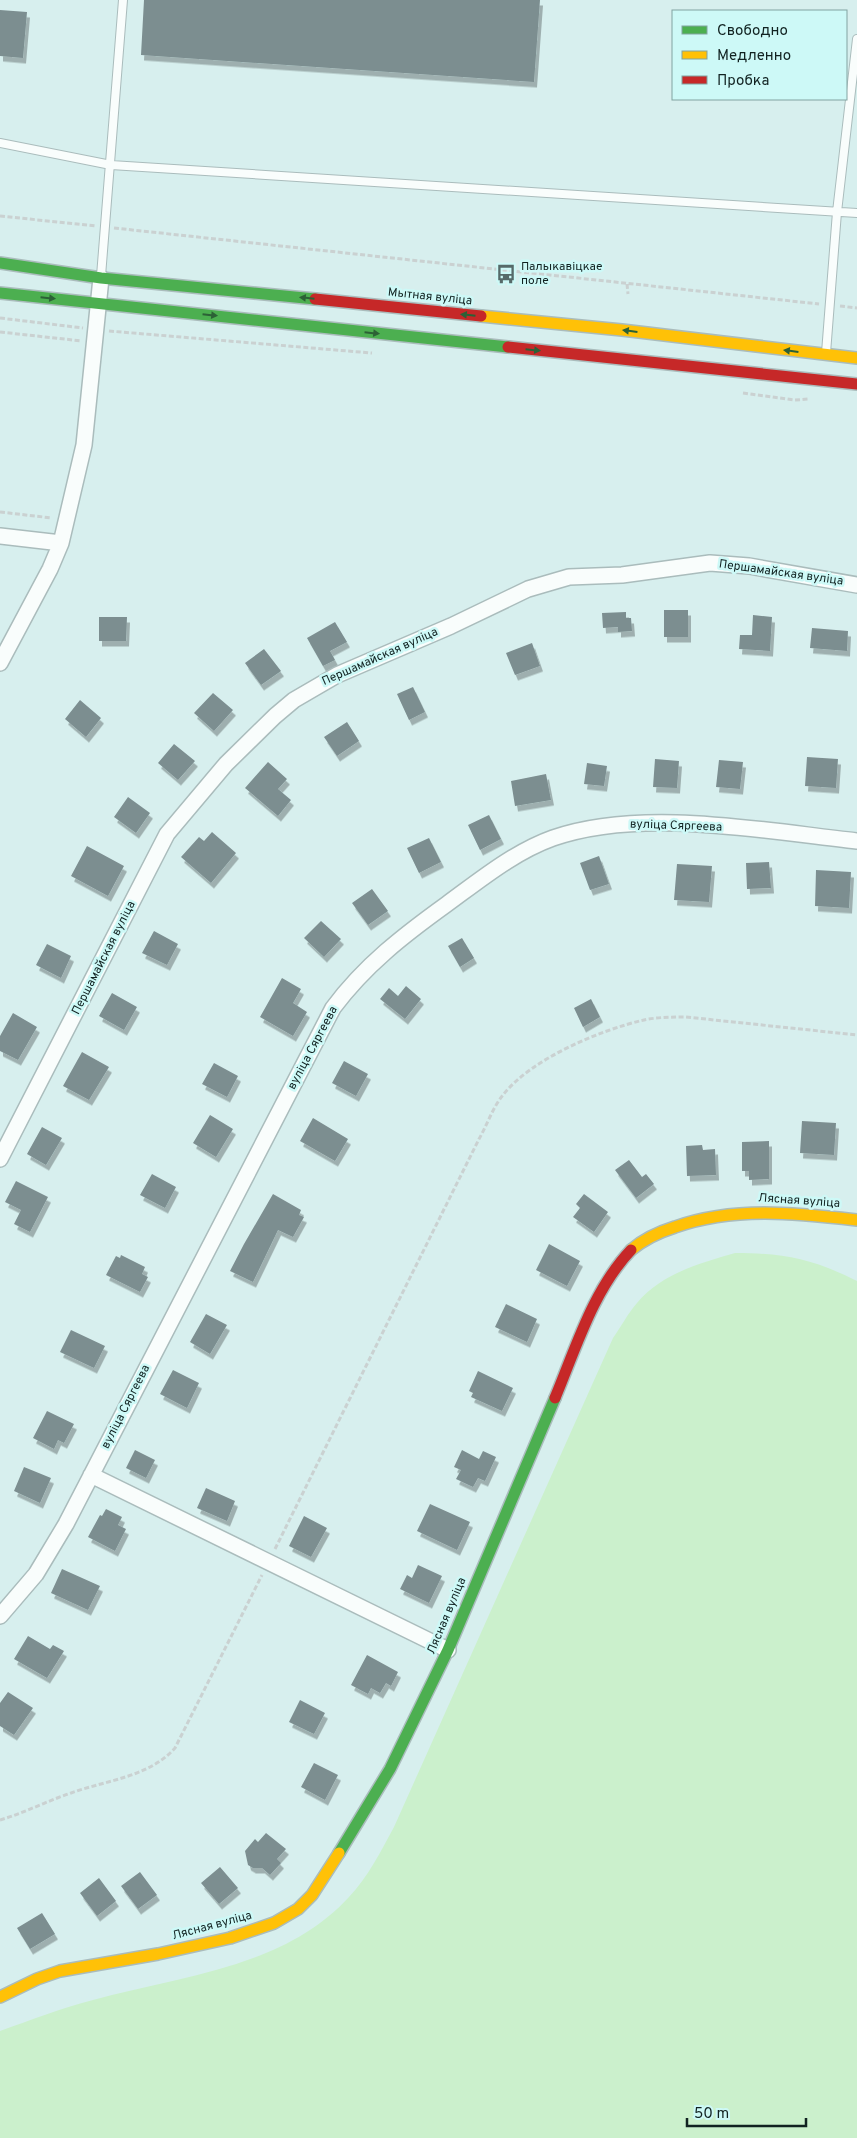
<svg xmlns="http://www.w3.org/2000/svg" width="857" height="2138" font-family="Overpass,sans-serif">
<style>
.green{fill:#cbf0cc}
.building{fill:#7c8e90;filter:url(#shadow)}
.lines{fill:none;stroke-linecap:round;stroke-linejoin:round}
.lane-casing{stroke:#aabcbc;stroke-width:10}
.street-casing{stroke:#aabcbc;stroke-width:18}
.fast-casing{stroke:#aabcbc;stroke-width:14}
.slow-casing{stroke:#aabcbc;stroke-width:14}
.jam-casing{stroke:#aabcbc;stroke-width:14}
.path{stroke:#cad1d1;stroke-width:3;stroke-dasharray:5 2.5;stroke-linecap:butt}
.lane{stroke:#f9fdfc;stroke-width:8}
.street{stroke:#f9fdfc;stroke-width:15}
.fast{stroke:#4caf50;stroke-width:11}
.slow{stroke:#ffc107;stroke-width:11}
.jam{stroke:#c62828;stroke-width:11}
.oneway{fill:#2c6136}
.labels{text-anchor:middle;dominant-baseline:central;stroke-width:5;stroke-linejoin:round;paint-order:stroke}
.poi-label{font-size:12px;fill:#112221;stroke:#cdf9f7;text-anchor:start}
.street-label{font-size:12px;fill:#112221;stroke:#cdf9f7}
</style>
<defs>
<filter id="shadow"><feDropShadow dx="3" dy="5.5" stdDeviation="0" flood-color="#0004"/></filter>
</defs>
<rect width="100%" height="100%" fill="#d7efee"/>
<path class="green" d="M735,1253C784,1253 813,1259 857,1281V2138H0V2031C31,2020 61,2008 93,2000C181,1976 284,1968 349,1897C368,1877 381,1851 394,1827L613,1338C621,1327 628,1313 637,1303C661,1274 700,1263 735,1253Z"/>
<path class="building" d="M144,0H540L534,82L141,55Z
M0,10L27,12L23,58L0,56Z
M664,610H688V637H664Z
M626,612V618H631L632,631L618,632V627L603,628L602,613Z
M753,615L772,617L770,651L739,649L740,635H752Z
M99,617H127L126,641H99Z
M335,622L347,642L330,651L335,660L323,666L307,638Z
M812,628L848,631L847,651L810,648Z
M532,643L540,666L515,675L506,653Z
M264,649L281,671L261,685L245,663Z
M413,687L425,712L409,720L397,694Z
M213,693L233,710L214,731L194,713Z
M80,700L101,718L86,737L65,719Z
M347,722L359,741L337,756L324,737Z
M174,744L195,761L178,780L158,763Z
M807,757L838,759L836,788L805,786Z
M655,759L679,761L677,788L653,787Z
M719,760L743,762L740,789L716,787Z
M268,762L287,779L278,789L291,800L278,816L245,788Z
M587,763L607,766L604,786L584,784Z
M546,774L551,800L515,806L511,781Z
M128,797L150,813L136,833L114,817Z
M489,815L501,839L480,850L468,825Z
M212,832L236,853L211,883L181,857L199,837L204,841Z
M429,838L441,862L419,873L407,848Z
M87,846L124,866L108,896L71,876Z
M599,856L609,884L590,890L580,863Z
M769,862L771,888L747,889L746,863Z
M677,864L712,866L709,902L674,900Z
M816,870L851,872L849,908L815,906Z
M372,889L388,911L368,925L352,903Z
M321,921L341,939L324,957L304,938Z
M154,931L178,944L167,965L142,953Z
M462,938L474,958L460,967L448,946Z
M47,944L71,956L61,978L36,965Z
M282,978L301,989L293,1003L307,1012L293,1036L260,1017Z
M406,986L421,999L405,1019L380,999L389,988L398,996Z
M112,993L137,1007L124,1030L99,1016Z
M591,999L600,1017L583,1027L574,1008Z
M13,1013L37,1027L18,1060L0,1051V1036Z
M82,1052L109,1067L89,1100L63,1086Z
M344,1061L368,1074L356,1096L332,1083Z
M214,1063L238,1076L227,1097L202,1084Z
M210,1115L233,1129L216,1157L193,1143Z
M313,1118L348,1139L335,1161L300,1141Z
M802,1121L836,1123L834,1155L800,1153Z
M42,1127L62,1138L46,1165L27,1154Z
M769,1141V1179L749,1180V1171H742V1142Z
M702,1145L703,1150L715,1149L716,1175L687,1176L686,1146Z
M629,1160L642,1177L646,1174L654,1184L636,1198L615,1170Z
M152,1174L176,1187L165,1208L140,1195Z
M16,1181L48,1197L30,1232L14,1224L21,1210L5,1202Z
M273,1194L301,1210L299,1215L304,1217L293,1237L278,1230L253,1282L230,1271L244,1244Z
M584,1194L608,1212L594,1232L573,1217L580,1208L576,1204Z
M549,1244L580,1261L567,1286L536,1270Z
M121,1255L145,1267L142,1274L148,1277L140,1292L106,1275L116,1256L120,1258Z
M506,1304L537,1319L527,1342L495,1327Z
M206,1314L227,1325L210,1354L190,1342Z
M71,1330L105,1346L94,1368L60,1352Z
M173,1370L199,1383L187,1408L160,1394Z
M478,1371L513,1388L502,1411L471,1397L473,1393L469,1391Z
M47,1411L74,1424L64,1443L58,1440L54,1449L33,1438Z
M135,1450L155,1460L146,1478L126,1468Z
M462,1450L479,1459L483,1451L496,1457L485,1481L478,1478L473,1487L456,1479L461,1470L454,1467Z
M24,1467L51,1478L40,1503L14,1491Z
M206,1488L235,1501L227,1521L197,1508Z
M430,1504L470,1522L457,1550L417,1531Z
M106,1509L122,1517L118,1525L126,1529L115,1551L88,1537L100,1515L102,1516Z
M304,1516L327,1528L311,1557L289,1546Z
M418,1565L442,1576L429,1603L400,1589L407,1575L412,1578Z
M62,1569L100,1586L88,1610L51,1593Z
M28,1636L50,1649L53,1645L64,1651L47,1678L14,1659Z
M367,1655L398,1672L391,1686L386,1683L380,1693L371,1688L368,1694L351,1685Z
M8,1692L33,1708L14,1735L0,1726V1703Z
M300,1700L325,1713L314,1734L289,1722Z
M314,1763L338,1775L325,1800L301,1787Z
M266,1833L286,1849L277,1859L281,1863L270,1875L262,1868H253L248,1865L245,1851L255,1839L258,1842Z
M220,1867L238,1888L219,1904L201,1883Z
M140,1872L157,1895L138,1909L121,1886Z
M99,1878L116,1901L97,1916L80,1893Z
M42,1913L55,1934L30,1949L17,1928Z"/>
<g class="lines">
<defs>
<path id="lane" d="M0,143L111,165L857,213
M101,276L123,0
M826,353L837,212L857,39"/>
<path id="street" d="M0,536L61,543
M0,663L50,569L61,543L84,445L101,278
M0,1159L167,834L226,764L275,716L294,700L337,675L451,626L528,589L569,577L622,575L710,563L749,566L857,585
M91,1475L448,1650
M0,1616L36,1574L66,1524L333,1008C365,965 404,935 447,904C480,880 514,852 553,838C642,807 764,831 857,841"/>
<path id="fast" d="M0,263L101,278L315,299
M0,293L508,347
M339,1853L390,1769L448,1650L555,1398"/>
<path id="slow" d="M481,316L622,330L857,358
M631,1250C644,1239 659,1232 675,1227C734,1206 796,1213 857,1220
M0,1997L37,1979L60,1971L158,1954L230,1938L274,1923L298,1909L312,1895L339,1853"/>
<path id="jam" d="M315,299L481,316
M508,347L857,384
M555,1398C576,1348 593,1290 631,1250"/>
</defs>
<use href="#lane" class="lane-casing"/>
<use href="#street" class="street-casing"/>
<use href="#fast" class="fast-casing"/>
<use href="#slow" class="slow-casing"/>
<use href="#jam" class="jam-casing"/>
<path class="path" d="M0,216L96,226
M114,228L819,304
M627,284L628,294
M840,306L857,308
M0,318L83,328
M109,331L372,353
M0,332L82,341
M743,393L795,400L809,399
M0,512L52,518
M275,1549L479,1139C487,1125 493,1107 503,1095C531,1059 600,1030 644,1020C658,1017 672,1017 686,1017L857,1035
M0,1820C24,1813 47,1801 71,1793C107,1780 149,1777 175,1748L262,1575"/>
<use href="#lane" class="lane"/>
<use href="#street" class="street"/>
<use href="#fast" class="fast"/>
<use href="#slow" class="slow"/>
<use href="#jam" class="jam"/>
</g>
<defs><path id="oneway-solid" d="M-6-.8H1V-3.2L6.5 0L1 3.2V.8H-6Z" transform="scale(1.25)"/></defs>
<g class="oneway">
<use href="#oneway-solid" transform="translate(48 298) rotate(6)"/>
<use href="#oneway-solid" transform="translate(307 298) rotate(-174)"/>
<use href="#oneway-solid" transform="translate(210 315) rotate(6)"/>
<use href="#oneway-solid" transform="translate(468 315) rotate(-174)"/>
<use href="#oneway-solid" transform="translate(630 331) rotate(-173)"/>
<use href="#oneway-solid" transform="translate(372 333) rotate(6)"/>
<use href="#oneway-solid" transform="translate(533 350) rotate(6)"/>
<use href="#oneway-solid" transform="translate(791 351) rotate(-173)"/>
</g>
<defs>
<symbol id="bus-bare" viewBox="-9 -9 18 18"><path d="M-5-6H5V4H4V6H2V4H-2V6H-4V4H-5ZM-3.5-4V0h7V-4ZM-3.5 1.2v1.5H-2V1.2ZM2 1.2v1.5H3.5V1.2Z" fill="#566a69" stroke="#cdf9f7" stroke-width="2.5" paint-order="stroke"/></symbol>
</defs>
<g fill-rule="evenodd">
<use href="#bus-bare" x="492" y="260" width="28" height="28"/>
</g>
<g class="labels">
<g class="poi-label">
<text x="521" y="267">Палыкавіцкае<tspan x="521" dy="14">поле</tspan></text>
</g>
<g class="street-label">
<text transform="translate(430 297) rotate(6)">Мытная вуліца</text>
<text transform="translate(781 573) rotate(8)">Першамайская вуліца</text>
<text transform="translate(380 657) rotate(-24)">Першамайская вуліца</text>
<text transform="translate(676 826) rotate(2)">вуліца Сяргеева</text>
<text transform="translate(104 958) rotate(-63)">Першамайская вуліца</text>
<text transform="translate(313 1048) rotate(-62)">вуліца Сяргеева</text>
<text transform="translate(799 1201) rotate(4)">Лясная вуліца</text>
<text transform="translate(126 1407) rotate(-63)">вуліца Сяргеева</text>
<text transform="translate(447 1616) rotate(-67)">Лясная вуліца</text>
<text transform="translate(212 1926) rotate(-15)">Лясная вуліца</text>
</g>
</g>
<rect x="672" y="10" width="175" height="90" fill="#cdf9f7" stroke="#82a3a1"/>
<rect x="682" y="26" width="25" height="8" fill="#4caf50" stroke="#82a3a1"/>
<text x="717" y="35" font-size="15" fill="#112221">Свободно</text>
<rect x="682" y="51" width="25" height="8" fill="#ffc107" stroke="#82a3a1"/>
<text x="717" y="60" font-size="15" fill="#112221">Медленно</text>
<rect x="682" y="76" width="25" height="8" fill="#c62828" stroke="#82a3a1"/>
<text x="717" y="85" font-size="15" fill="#112221">Пробка</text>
<path d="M687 2118v8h119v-8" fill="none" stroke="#112221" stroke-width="2.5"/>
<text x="694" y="2118" font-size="15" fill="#112221" stroke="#cdf9f7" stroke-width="4" paint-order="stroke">50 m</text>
</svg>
